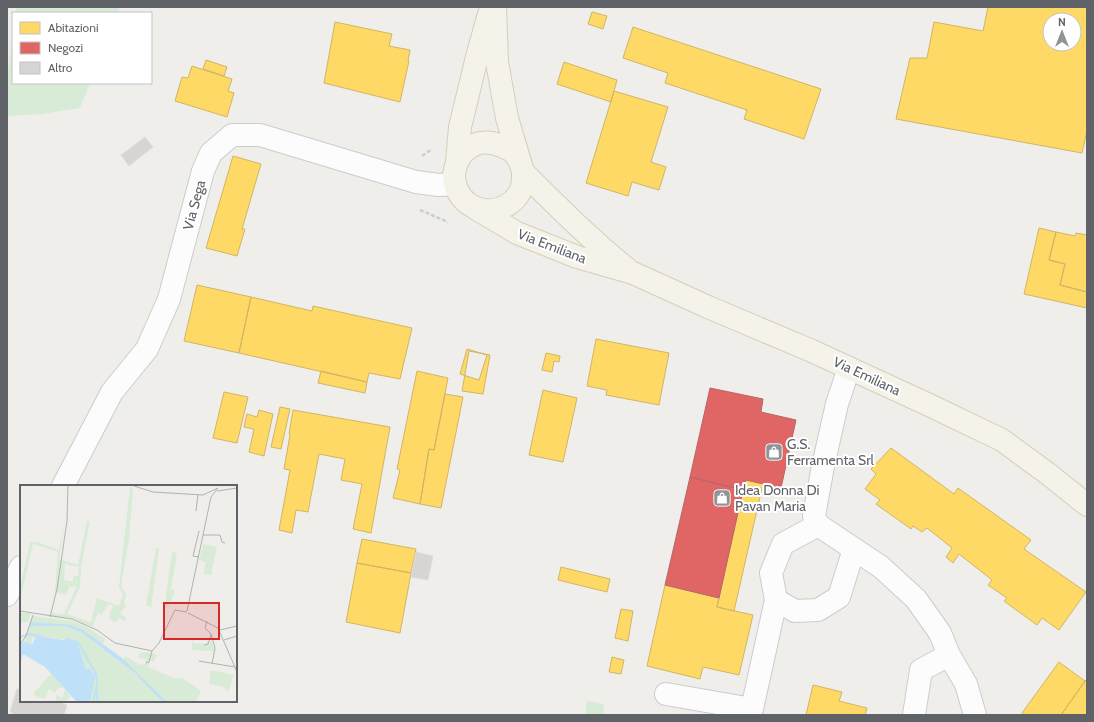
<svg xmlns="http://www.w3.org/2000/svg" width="1094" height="722" font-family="Cabin,sans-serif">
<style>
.green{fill:#d8ebd6}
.homes{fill:#ffd966;stroke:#cfb667;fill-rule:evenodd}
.shops{fill:#e06666;stroke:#b96567}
.building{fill:#d6d5d3;stroke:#deddd9}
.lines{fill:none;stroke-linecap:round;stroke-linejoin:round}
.minor-casing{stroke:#cbcccc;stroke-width:24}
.major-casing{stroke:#d7ceb8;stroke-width:24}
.path{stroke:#cacfcc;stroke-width:2.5;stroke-dasharray:4 2;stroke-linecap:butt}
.minor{stroke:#fdfcfc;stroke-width:22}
.major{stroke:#f4f2e9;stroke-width:22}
.labels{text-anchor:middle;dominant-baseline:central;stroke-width:4;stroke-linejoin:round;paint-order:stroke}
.street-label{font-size:14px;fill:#5f6368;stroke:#fff}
.poi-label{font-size:14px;fill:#5f6368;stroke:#fff;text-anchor:start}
.inset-river{fill:none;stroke:#bfe0f9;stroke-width:2}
.inset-road{fill:none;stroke:#b1b2b2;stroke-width:1}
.view{fill:#d62828;fill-opacity:0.15;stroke:#d62828;stroke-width:2}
.inset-edge{fill:none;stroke:#5f6368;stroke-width:2}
</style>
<rect width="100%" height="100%" fill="#efeeea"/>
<path class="green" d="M16,7H120L118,13H16Z
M13,33V83H90L80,108L42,114L7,116V79Z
M587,701L604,704L603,715H585Z"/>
<path class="homes" d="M988,7H1087V131L1082,153L896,119L910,58H927L934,22L983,31ZM1050,20H1074V44H1050Z
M592,12L607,16L603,29L588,24Z
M335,22L392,34L389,46L410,50L408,61H409L400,102L324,83Z
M633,27L821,89L804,139L744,119L747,110L665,83L668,73L623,58Z
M206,60L227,67L224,76L203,69Z
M564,62L617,80L611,102L557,84Z
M192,66L232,79L228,91L234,93L227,117L175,101L182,77L188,78Z
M614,91L668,107L651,162L666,167L659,190L632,182L628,196L586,183Z
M233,156L261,164L242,229H245L237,256L206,248Z
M1039,228L1056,232L1049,260L1065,264L1060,285L1087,292V308L1024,294Z
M1056,232L1075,236L1076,233L1087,235V292L1060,285L1065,264L1049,260Z
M197,285L251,297L239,353L184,341Z
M251,297L312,311L313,306L412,328L400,379L369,373L367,382L239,353Z
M596,339L669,353L659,405L606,395L607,390L587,386Z
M467,349L487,355L479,380L460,374Z
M469,351L490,355L483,394L462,391Z
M546,353L560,356L559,362L554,361L552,372L542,370Z
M321,371L367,382L365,393L318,383Z
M417,371L448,378L434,450L429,449L420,504L393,498L400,470L397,469Z
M543,390L577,398L563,462L529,455Z
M224,392L248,397L237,443L213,438Z
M445,394L463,397L441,508L420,504L429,449L434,450Z
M280,407L290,409L281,449L271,447Z
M259,410L273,414L264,456L249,452L254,429L244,427L247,414L257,417Z
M293,410L390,427L371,533L353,529L362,484L341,480L345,459L319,454L308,512L296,510L292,533L279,530L290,470L284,469L290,435L289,434Z
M891,448L954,494L958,488L1031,540L1024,549L1086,592L1059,630L1042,618L1037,625L1004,601L1007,598L988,585L992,580L959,554L953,563L946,557L952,548L927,528L922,532L913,526L911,529L876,504L880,500L865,489L876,474L871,469Z
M746,480L763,484L734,611L717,607L743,490Z
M362,539L416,549L411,573L357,563Z
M357,563L411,573L400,633L346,622Z
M561,567L610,579L607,592L558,580Z
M665,585L719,598L717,607L753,615L739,675L703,667L700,679L647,666Z
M621,609L633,611L628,641L615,638Z
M612,657L624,660L621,674L609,672Z
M1059,662L1085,681L1061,715H1025L1022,713Z
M1087,679V715H1061L1085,681Z
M813,685L842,692L839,701L867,708L865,715H806Z"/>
<path class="shops" d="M710,388L763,399L761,412L796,420L781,488L746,480L743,490L690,477Z
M690,477L743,490L719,598L665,585Z"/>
<path class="building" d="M145,137L153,147L129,166L121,155Z
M416,552L433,556L428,580L411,577Z
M17,689L21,690V701H56L67,705L64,715H16L10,712Z"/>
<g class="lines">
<defs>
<path id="minor" d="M849,368L837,404L823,466L814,516L818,525L881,567L916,599L940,633L949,655L966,684L975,715
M63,486L112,392L147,349L169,299L203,171L211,153L232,135H260L416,182L439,185L455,184
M818,525L783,544L771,573L776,600L795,611L818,610L839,597L854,549
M7,595L21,567
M666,694L752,709L776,600
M914,715L921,670L949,655"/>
<path id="major" d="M495,7L497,62L507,118L523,172C523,178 523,185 521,190C507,218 467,217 456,187C455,183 454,180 454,175C455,167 457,159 463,153C475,141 487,140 502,146C505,148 510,149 513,152C516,155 518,159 520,162
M457,162L460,127L477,57L489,14
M523,172C556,205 589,238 626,268
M475,208L517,233L577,257L633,273L708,307L812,351L927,404L1002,440L1047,473L1087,505"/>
</defs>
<use href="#minor" class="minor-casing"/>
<use href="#major" class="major-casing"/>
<path class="path" d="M422,156L432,149
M420,210L448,222"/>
<use href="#minor" class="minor"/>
<use href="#major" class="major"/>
</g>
<defs>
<symbol id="shop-square" viewBox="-11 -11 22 22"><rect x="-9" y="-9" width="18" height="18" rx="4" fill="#919496" stroke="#fff"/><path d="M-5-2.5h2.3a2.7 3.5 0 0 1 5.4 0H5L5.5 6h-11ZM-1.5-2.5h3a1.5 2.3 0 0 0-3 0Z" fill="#fff"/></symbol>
</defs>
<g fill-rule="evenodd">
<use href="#shop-square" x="764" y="442" width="20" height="20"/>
<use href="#shop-square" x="712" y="488" width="20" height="20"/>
</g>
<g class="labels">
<g class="street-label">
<text transform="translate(194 205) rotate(-75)">Via Sega</text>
<text transform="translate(552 246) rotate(21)">Via Emiliana</text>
<text transform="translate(867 376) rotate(25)">Via Emiliana</text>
</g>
<g class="poi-label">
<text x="787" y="444">G.S.<tspan x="787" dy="16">Ferramenta Srl</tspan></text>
<text x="735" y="490">Idea Donna Di<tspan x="735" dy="16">Pavan Maria</tspan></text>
</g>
</g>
<g transform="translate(20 485)">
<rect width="217" height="217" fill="#efeeea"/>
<path d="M110,2L113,3L109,54L101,101L106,109L104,118L106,120L100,129L106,133L105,136L99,133L96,137L92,136L89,132L93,121L89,119L81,130L78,128L72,142L53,134L29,132L30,128L44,129L57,101L49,102L46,110L35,107L38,67L13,59L0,115V102L10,57H17L39,65L45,38L39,74L58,80L67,36H70L61,81L60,102L47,129L71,137L77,113L99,121L103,110L99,102ZM45,79L59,82L58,91H53V97L44,95ZM183,59L197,62L191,90L183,89L186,77L179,75ZM136,63H139L131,123L126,120ZM152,67L157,68L151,104L155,106L148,123L144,124ZM0,128H11L8,137H0ZM12,131L52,136L67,142L85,154L83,159L57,142L10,137ZM9,140L44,141L61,147L126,197L103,175L105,171L120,180L125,179L126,174L119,173V169L121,167L133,168L136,170L134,177L130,176L128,182L154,193H162L181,206L176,217H147L138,209L146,217H70L65,184L55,156L16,151L12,154V160L5,156ZM173,153L174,158L187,159V157L192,156L194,166L171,165ZM191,185L214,190L209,204L206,203L209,205L208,207L204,202L189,199ZM31,189L44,202L37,204L35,208L29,204L25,213H19L13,209ZM45,205L50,211L46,217H35L37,210L42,213Z" fill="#d8ebd6" fill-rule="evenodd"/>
<path d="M10,137L51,140L63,145L101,172L147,217H143L116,189L61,147L44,141H14L9,140ZM16,151L57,157L66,185L69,183L75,191L70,217H57L25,182L3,169L0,177V161L5,156L12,160Z" fill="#bfe0f9"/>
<path class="inset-river" d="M0,152L9,149L21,151M45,154L58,157L76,189L77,199L73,217M76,203L78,217"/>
<path class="inset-road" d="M111,0L133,7L183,10L198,3M197,6L217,3M176,26L178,9M183,50H200L202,57L205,58M179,72L173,71L179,46M0,126L52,134L77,145L95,158L132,166M167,126L191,12L198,3M168,128L198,143L217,187M30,132L37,104L47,36L48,0M187,136L185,143L191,149L195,163L192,179M200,145L217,141M204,155L217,151M0,160L6,151L13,130M184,160L188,159L191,150M132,166L139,158L155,125L167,127M179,176L215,182M126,178L129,177L132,166"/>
<path class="view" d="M144,118H199V154H144Z"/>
<rect width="217" height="217" class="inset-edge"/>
</g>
<rect width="1094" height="722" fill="none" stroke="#5f6368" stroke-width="16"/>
<rect x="12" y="12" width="140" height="72" fill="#ffffff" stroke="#bfc1c3"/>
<rect x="20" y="22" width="20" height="12" fill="#ffd966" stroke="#bfc1c3"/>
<text x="48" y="32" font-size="12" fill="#5f6368">Abitazioni</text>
<rect x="20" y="42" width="20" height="12" fill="#e06666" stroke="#bfc1c3"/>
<text x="48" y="52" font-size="12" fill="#5f6368">Negozi</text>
<rect x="20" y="62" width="20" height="12" fill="#d6d5d3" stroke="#bfc1c3"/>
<text x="48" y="72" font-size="12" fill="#5f6368">Altro</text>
<g transform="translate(1062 32)"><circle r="19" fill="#ffffff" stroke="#bfc1c3"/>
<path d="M0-3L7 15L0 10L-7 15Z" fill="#919496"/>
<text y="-6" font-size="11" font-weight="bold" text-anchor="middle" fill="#5f6368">N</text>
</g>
</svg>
